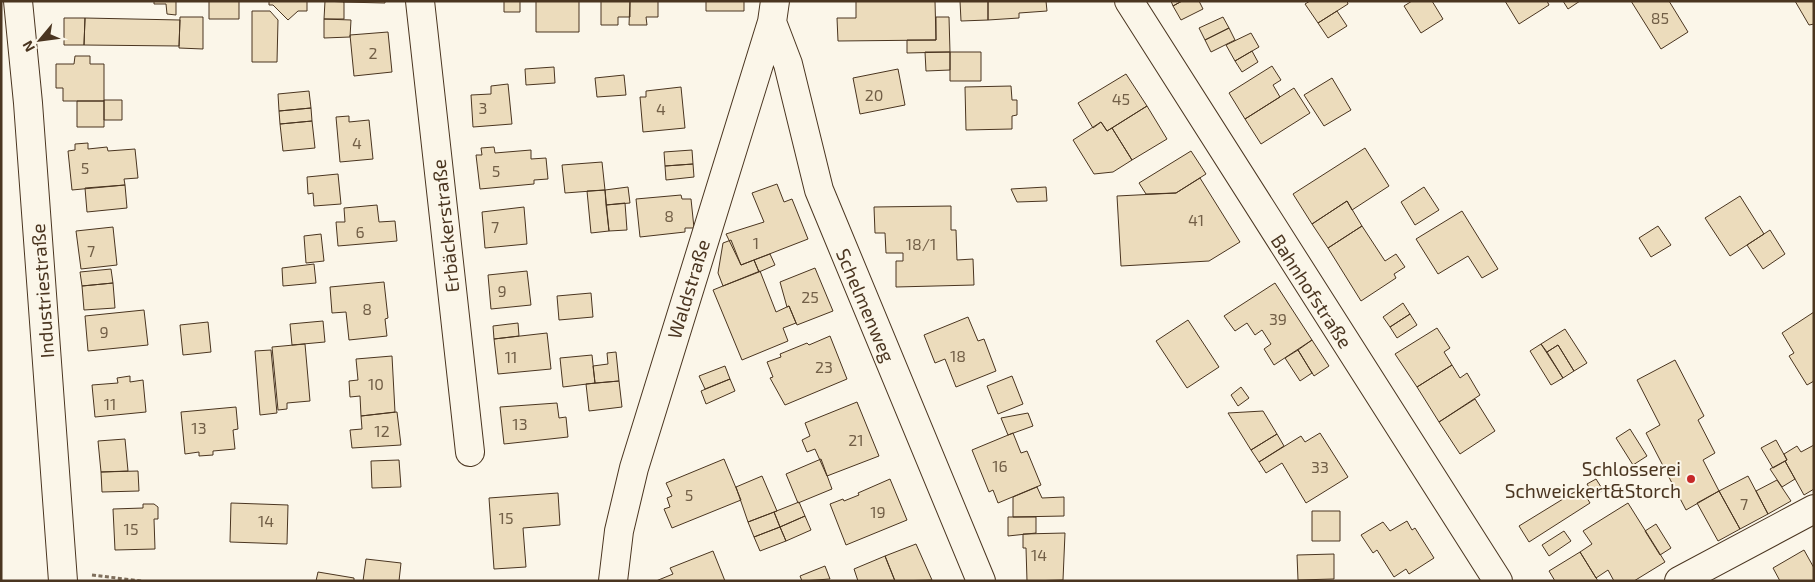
<svg xmlns="http://www.w3.org/2000/svg" width="1815" height="582" font-family="'Exo 2',sans-serif">
<style>
.building{fill:#ecdcbc;stroke:#4a3520}
.lines{fill:none;stroke-linecap:round;stroke-linejoin:round}
.minor-casing{stroke:#4a3520;stroke-width:30}
.tertiary-casing{stroke:#4a3520;stroke-width:30}
.path{stroke:#7f6f5c;stroke-width:3;stroke-dasharray:4 2.5;stroke-linecap:butt}
.minor{stroke:#fbf6e9;stroke-width:28}
.tertiary{stroke:#fbf6e9;stroke-width:28}
.poi-dot{fill:#c62828;stroke:#fbf6e9;stroke-width:2}
.labels{text-anchor:middle;dominant-baseline:central;stroke-width:4;stroke-linejoin:round;paint-order:stroke}
.number-label{font-size:16px;fill:#725f47}
.street-label{font-size:19px;fill:#4a3520;stroke:#fbf6e9}
.poi-label{font-size:19px;fill:#4a3520;stroke:#fbf6e9;text-anchor:end}
</style>
<rect width="100%" height="100%" fill="#fbf6e9"/>
<path class="building" d="M154,1H176V15L167,14L166,4H154Z
M209,1H239V19H209Z
M269,1H307V11H298L288,20L273,5H269Z
M325,1L344,2V19H324Z
M343,1H385V3L343,2Z
M504,1H520V12H504Z
M536,1H579V32H536Z
M601,1H630V17H618V25H601Z
M630,1H658V17H646L647,25H629Z
M706,1H744V11H706Z
M856,1H935L936,40L838,41L837,18H856Z
M960,1H988V20L961,21Z
M988,1H1046L1047,11L1019,13V18L988,20Z
M1171,1H1182L1173,6Z
M1182,1H1199L1203,9L1181,20L1173,6Z
M1310,1H1347L1348,4L1318,23L1305,4Z
M1412,1H1432L1443,19L1421,33L1404,6Z
M1505,1H1547L1549,5L1519,24Z
M1563,1H1580L1568,9Z
M1631,1H1669L1688,32L1661,49Z
M1795,1H1814V24L1809,25Z
M252,11H270L278,20L277,62H252Z
M1337,11L1347,26L1328,38L1318,23Z
M180,17H203V49L179,48Z
M936,17H949L950,52L907,53V40H936Z
M1223,17L1229,28L1205,40L1199,28Z
M64,18H85L84,45H64Z
M85,18L180,20L179,46L84,45Z
M324,19L351,20L350,37L324,38Z
M1229,28L1235,40L1211,52L1205,40Z
M388,32L392,72L354,76L350,35Z
M1251,33L1259,47L1235,61L1226,45Z
M1252,51L1258,62L1242,72L1235,61Z
M925,52H950V70L926,71Z
M950,52H981V81H950Z
M75,56H90V64H104V101H63V88H56V64H74Z
M1272,66L1281,80L1273,85L1280,97L1245,119L1229,93Z
M554,67L555,83L526,85L525,69Z
M898,69L905,105L860,114L853,78Z
M1126,74L1147,106L1107,131L1101,122L1093,128L1078,103Z
M624,75L626,95L597,97L595,78Z
M1332,78L1351,110L1324,126L1304,95Z
M508,84L512,124L473,127L471,95L491,94V86Z
M1011,86L1012,100H1017V115L1012,116V129L966,130L965,87Z
M681,87L685,128L643,132L640,97H646V91Z
M1294,88L1310,113L1261,144L1245,119Z
M309,91L311,108L279,111L278,94Z
M104,100H122V120H104Z
M77,101H104V127H77Z
M1147,106L1167,139L1132,160L1112,128Z
M311,108L312,121L280,124L279,111Z
M349,116V122L369,120L373,159L340,162L336,117Z
M312,121L315,148L283,151L280,124Z
M1101,122L1107,131L1112,128L1132,160L1113,172L1094,174L1073,140Z
M88,143V149L107,147L108,151L135,149L138,178L124,179L125,185L72,190L68,151L75,150V144Z
M494,147L495,153L531,150V159L546,158L548,179L534,180V184L480,189L476,155H482L481,148Z
M1365,148L1389,186L1352,210L1347,201L1312,224L1293,194Z
M692,150L693,164L665,166L664,152Z
M1191,151L1206,174L1176,193L1146,194L1139,183Z
M602,162L605,190L565,193L562,165Z
M693,164L694,177L666,180L665,166Z
M338,174L341,204L314,206L313,193L308,194L307,177Z
M1200,178L1240,242L1209,261L1121,266L1117,196L1176,193Z
M777,184L784,202L792,199L808,239L741,265L726,234L764,222L752,193Z
M125,185L127,208L87,212L85,188Z
M628,187L630,203L606,205L605,190Z
M1046,187L1047,201L1017,202L1011,189Z
M1424,187L1439,210L1415,225L1401,202Z
M605,190L609,231L591,233L587,191Z
M681,195L682,199H691L694,228H685V232L640,237L636,199Z
M1740,196L1764,234L1730,256L1705,218Z
M1347,201L1362,226L1328,248L1312,224Z
M625,203L627,230L609,231L606,205Z
M377,205L379,222L395,221L397,241L338,246L336,222H345L344,208Z
M951,206V230H956L957,260L973,259L974,285L896,287V261H903V253H886L885,233H875L874,207Z
M524,207L527,244L485,248L482,212Z
M1462,211L1498,269L1482,278L1468,256L1438,274L1416,239Z
M1362,226L1385,261L1396,254L1405,267L1394,274L1396,278L1361,301L1328,248Z
M1658,226L1671,245L1651,257L1639,238Z
M113,227L117,265L81,269L76,231Z
M1770,230L1785,254L1763,269L1747,245Z
M321,234L324,261L306,263L304,236Z
M731,240L741,265L754,260L759,272L723,286L718,273L723,243Z
M770,254L775,265L759,272L754,260Z
M314,264L316,283L283,286L282,268Z
M815,268L833,311L797,325L789,306L787,307L780,282Z
M111,269L113,283L82,286L80,272Z
M527,271L531,305L491,309L488,275Z
M760,271L776,312L789,306L796,323L783,328L788,341L742,360L713,290Z
M384,282L388,318L385,319L387,336L349,340L346,312L332,313L330,287Z
M113,283L115,308L84,310L82,286Z
M1275,283L1312,340L1274,365L1264,349L1271,344L1262,330L1255,335L1247,323L1235,331L1224,316Z
M591,293L593,317L559,320L557,296Z
M1403,303L1410,314L1390,327L1383,317Z
M144,310L148,345L88,351L85,316Z
M1814,312V381L1807,385L1789,356L1794,353L1782,333Z
M1410,314L1417,325L1397,338L1390,327Z
M968,317L978,341L984,339L996,371L956,387L945,359L935,363L924,335Z
M1188,320L1219,367L1187,388L1156,341Z
M323,321L325,342L292,345L290,324Z
M208,322L211,352L183,355L180,325Z
M518,323L519,336L494,339L493,326Z
M1437,328L1450,348L1444,352L1452,365L1417,387L1395,354Z
M1565,329L1587,363L1574,371L1558,345L1547,352L1541,344Z
M547,333L551,369L498,374L494,339Z
M830,336L847,379L785,405L770,378L773,377L767,362L781,357L780,354L807,343L809,345Z
M1312,340L1329,366L1314,376L1298,350Z
M305,344L310,401L287,403V409L278,410L272,347Z
M1541,344L1563,378L1551,385L1530,351Z
M1558,345L1574,371L1563,378L1547,352Z
M271,350L277,413L260,415L255,351Z
M1298,350L1312,373L1300,381L1285,358Z
M616,352L619,381L595,383L593,366L608,364L607,353Z
M592,355L595,383L563,387L560,358Z
M392,356L395,412L361,416L360,396L350,397L349,381L358,380L356,359Z
M1675,360L1704,416L1698,420L1715,453L1703,460L1719,491L1686,510L1646,433L1660,425L1637,380Z
M1452,365L1460,378L1467,373L1480,395L1439,422L1417,387Z
M725,366L730,379L705,389L699,376Z
M130,376V382L143,380L146,412L95,417L92,385L118,383L117,378Z
M1012,376L1023,404L998,414L987,386Z
M730,379L735,391L706,404L701,391Z
M619,381L622,407L589,411L586,384Z
M1241,387L1249,398L1238,406L1231,395Z
M1475,399L1495,431L1460,454L1439,422Z
M857,402L879,456L827,476L815,449L807,452L802,440L810,436L805,423Z
M557,403L559,418L566,417L568,437L504,444L500,407Z
M236,407L238,429L233,430L235,449L213,451V455L199,456V452L185,454L181,412Z
M1263,411L1277,434L1251,450L1228,413Z
M397,412L401,445L352,448L350,430L362,429L361,416Z
M1028,413L1033,426L1008,435L1001,418Z
M1630,429L1647,456L1633,465L1616,438Z
M1013,433L1021,453L1027,451L1041,485L998,503L993,490L989,492L972,450Z
M1320,433L1348,477L1306,503L1282,463L1266,473L1259,462L1301,436L1305,442Z
M1277,434L1284,446L1259,462L1251,450Z
M125,439L128,471L101,472L98,441Z
M1776,440L1787,460L1773,468L1761,448Z
M1814,445V489L1804,495L1785,461L1787,460L1784,454L1797,446L1801,452Z
M724,459L741,500L672,528L664,509L670,507L667,498L672,496L666,483Z
M821,459L832,489L798,503L786,474Z
M399,460L401,487L372,488L371,461Z
M1785,461L1795,479L1782,487L1770,469Z
M138,471L139,491L102,492L101,472Z
M762,476L777,511L748,522L736,487Z
M1748,476L1768,514L1740,529L1719,491Z
M890,479L907,520L846,545L830,504L843,499L844,501L859,495L858,493Z
M1596,479L1603,490L1594,496L1587,484Z
M1777,480L1791,501L1768,514L1756,491Z
M1037,487L1042,498L1064,497V516L1013,517V497Z
M1581,488L1590,503L1529,542L1519,526Z
M1719,491L1740,529L1718,541L1697,503Z
M558,493L560,525L523,528L526,567L494,569L489,498Z
M799,502L805,516L780,527L774,512Z
M231,503L288,505L287,544L230,542Z
M1628,503L1665,562L1634,581H1614L1608,570L1596,578L1580,552L1592,544L1583,531Z
M143,504H154L158,507V519H154L155,549L115,550L113,509L143,508Z
M1312,511H1340V541H1312Z
M774,512L780,527L754,537L748,522Z
M805,516L811,530L786,541L780,527Z
M1008,517H1036V533L1008,536Z
M1407,521L1412,530L1415,528L1434,558L1409,574L1406,569L1394,577L1377,550L1373,553L1361,535L1383,522L1390,531Z
M1656,524L1671,548L1660,555L1645,531Z
M780,527L786,541L760,551L754,537Z
M1564,531L1571,541L1549,556L1542,545Z
M1065,533L1063,580L1027,581L1026,548H1023V534Z
M916,544L932,580L895,581L885,556Z
M1804,550L1814,568V581H1780L1773,568Z
M713,551L725,581H656L673,574L670,568Z
M1580,552L1598,581H1555L1549,571Z
M1334,554V579L1298,580L1297,555Z
M885,556L895,581H858L854,569Z
M366,559L401,563L399,581H363Z
M825,566L830,579L802,581L800,576Z
M318,572L354,578V581H316Z"/>
<g class="lines">
<defs>
<path id="minor" d="M420,1L470,452
M1129,1L1498,581
M772,22L788,64L819,190L981,581
M613,581L619,531L634,468L772,22L775,1
M1679,581L1814,509"/>
<path id="tertiary" d="M18,1L28,103L63,581"/>
</defs>
<use href="#minor" class="minor-casing"/>
<use href="#tertiary" class="tertiary-casing"/>
<path class="path" d="M92,575L141,581"/>
<use href="#minor" class="minor"/>
<use href="#tertiary" class="tertiary"/>
</g>
<circle class="poi-dot" cx="1691" cy="479" r="5"/>
<g class="labels">
<g class="number-label">
<text x="1660" y="17">85</text>
<text x="373" y="52">2</text>
<text x="874" y="94">20</text>
<text x="1121" y="98">45</text>
<text x="483" y="107">3</text>
<text x="661" y="108">4</text>
<text x="357" y="142">4</text>
<text x="85" y="167">5</text>
<text x="496" y="170">5</text>
<text x="669" y="215">8</text>
<text x="1196" y="219">41</text>
<text x="495" y="226">7</text>
<text x="360" y="231">6</text>
<text x="756" y="242">1</text>
<text x="921" y="243">18/1</text>
<text x="91" y="250">7</text>
<text x="502" y="290">9</text>
<text x="810" y="296">25</text>
<text x="367" y="308">8</text>
<text x="1278" y="318">39</text>
<text x="104" y="331">9</text>
<text x="958" y="355">18</text>
<text x="511" y="356">11</text>
<text x="824" y="366">23</text>
<text x="376" y="383">10</text>
<text x="110" y="403">11</text>
<text x="520" y="423">13</text>
<text x="199" y="427">13</text>
<text x="382" y="430">12</text>
<text x="856" y="439">21</text>
<text x="1000" y="465">16</text>
<text x="1320" y="466">33</text>
<text x="689" y="494">5</text>
<text x="1744" y="503">7</text>
<text x="878" y="511">19</text>
<text x="506" y="517">15</text>
<text x="266" y="520">14</text>
<text x="131" y="528">15</text>
<text x="1039" y="554">14</text>
</g>
<g class="street-label">
<text transform="translate(445 226) rotate(-96)">Erbäckerstraße</text>
<text transform="translate(688 289) rotate(-73)">Waldstraße</text>
<text transform="translate(42 291) rotate(-94)">Industriestraße</text>
<text transform="translate(1312 291) rotate(57)">Bahnhofstraße</text>
<text transform="translate(866 305) rotate(67)">Schelmenweg</text>
</g>
<g class="poi-label">
<text x="1681" y="468">Schlosserei<tspan x="1681" dy="22">Schweickert&amp;Storch</tspan></text>
</g>
</g>
<rect width="1815" height="582" fill="none" stroke="#4a3520" stroke-width="5"/>
<g transform="translate(40 40) rotate(241)" stroke="#fbf6e9" stroke-width="4" paint-order="stroke">
<path d="M0-4L9 19L0 12L-9 19Z" fill="#4a3520"/>
<text y="-8" font-size="14" font-weight="bold" text-anchor="middle" fill="#4a3520">N</text>
</g>
</svg>
